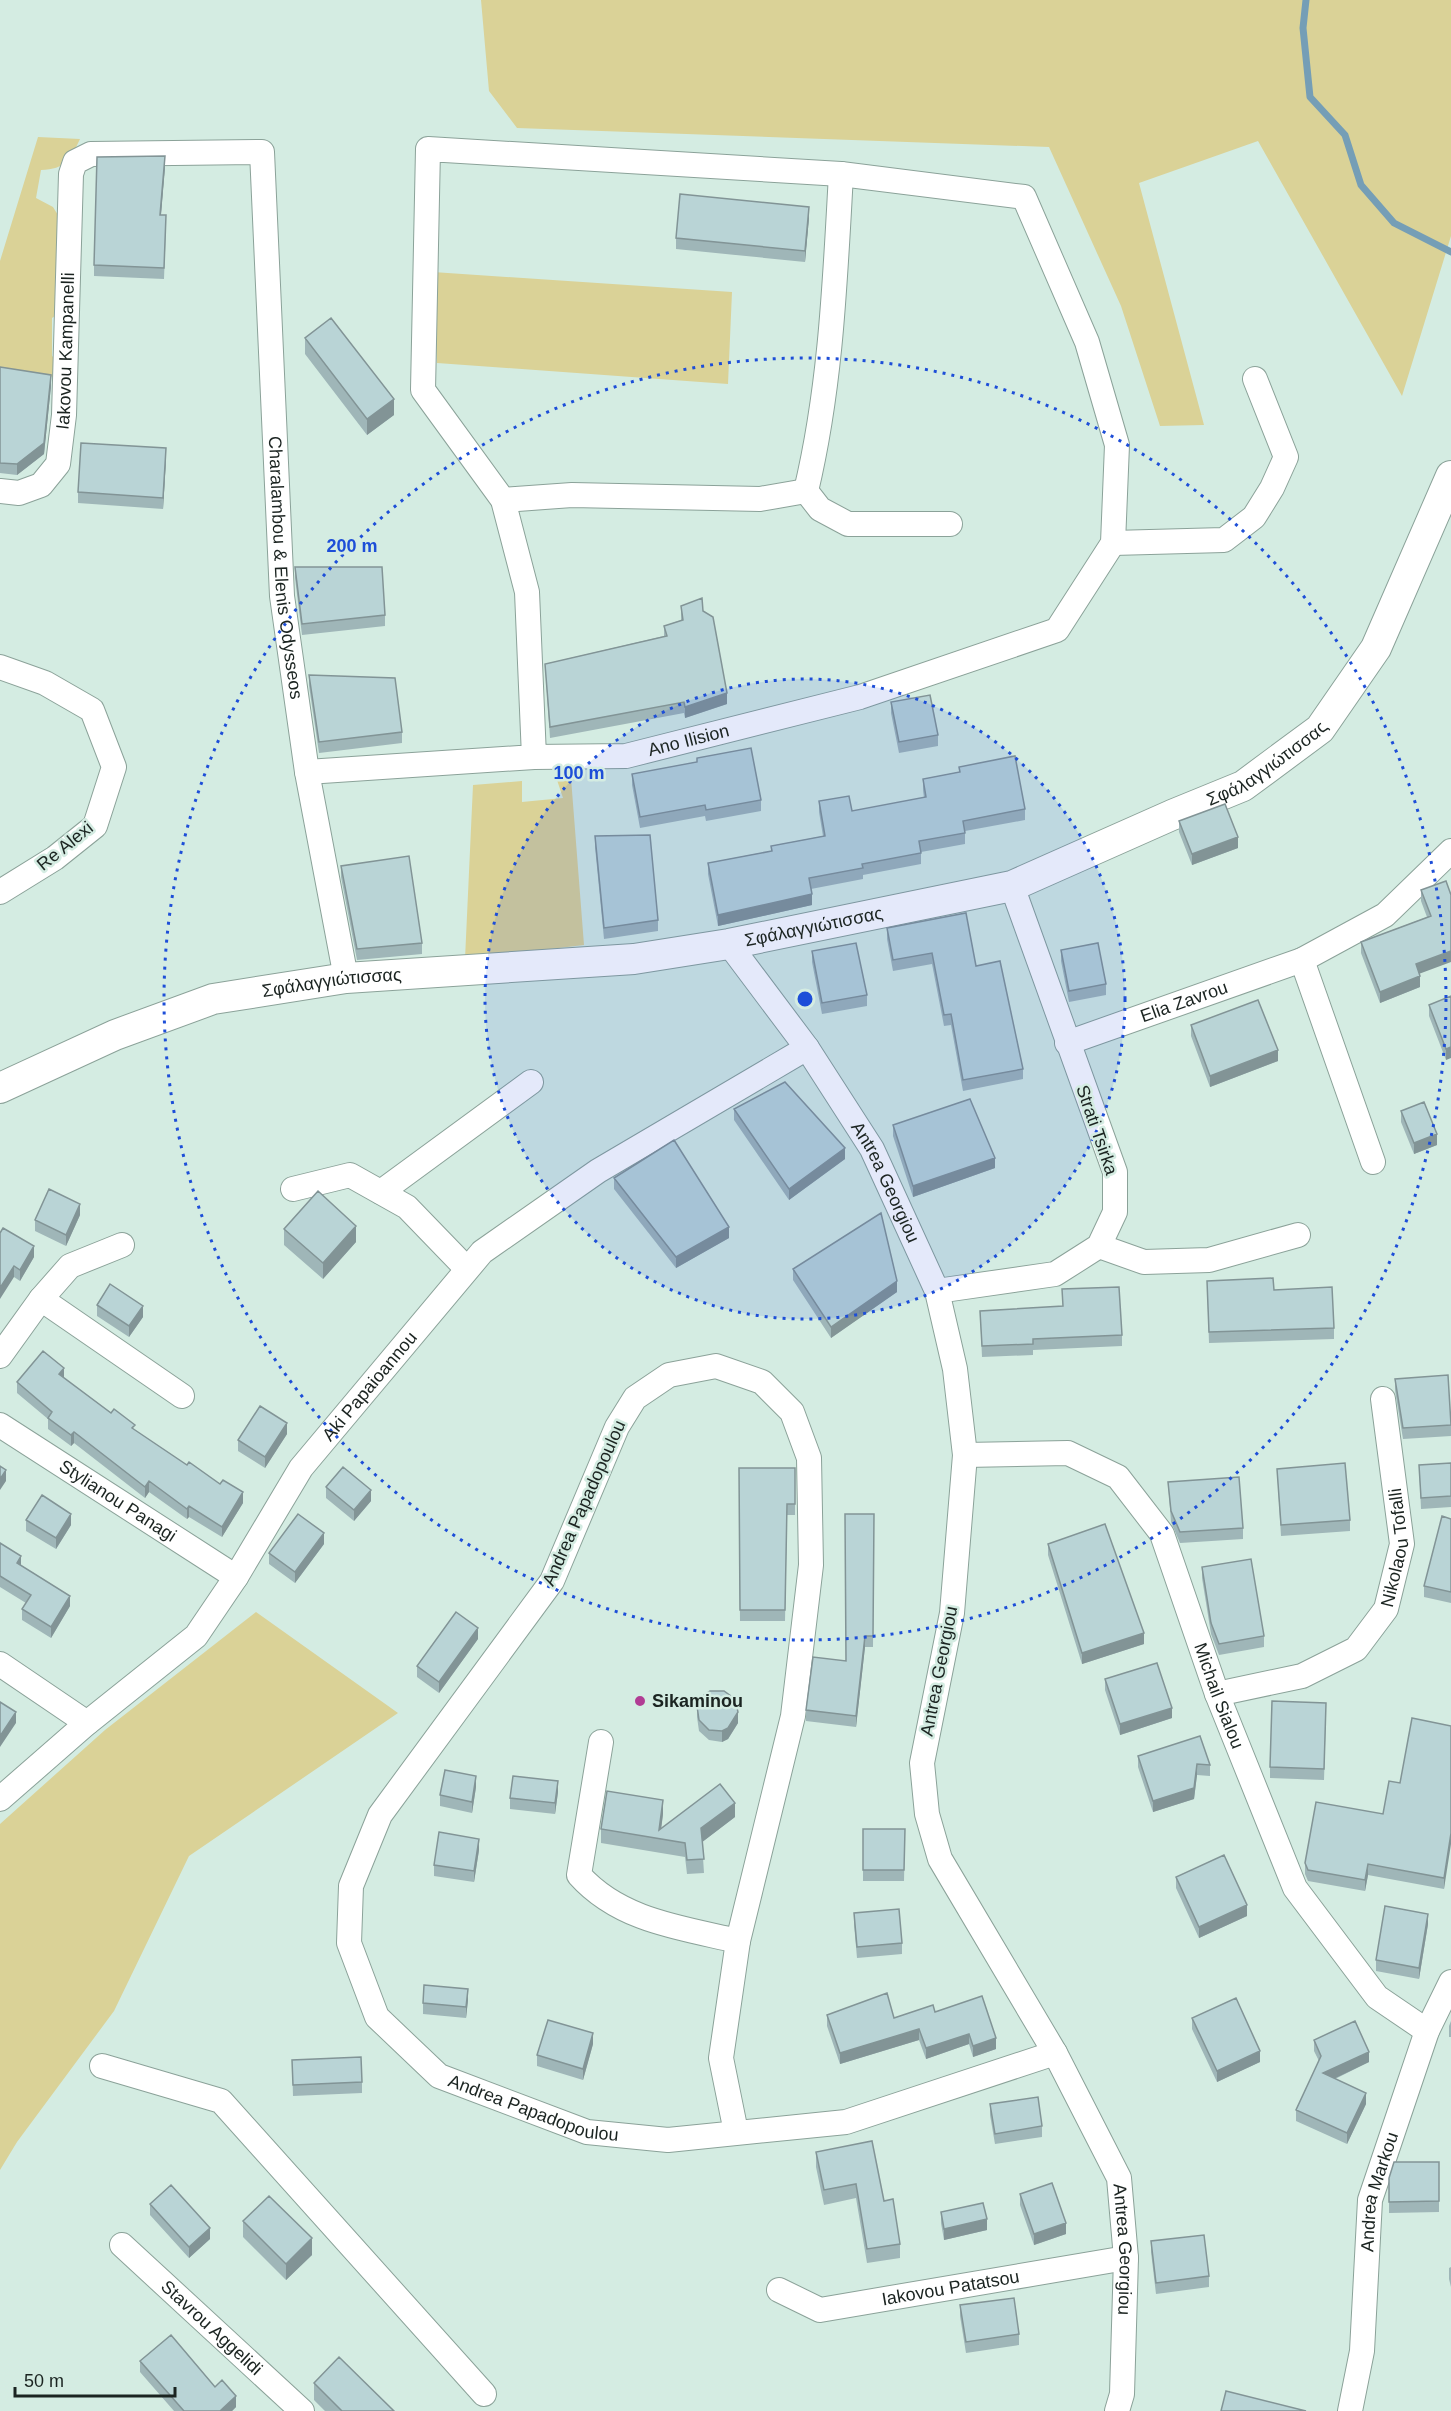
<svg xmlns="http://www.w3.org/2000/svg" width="1451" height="2411" font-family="Helvetica,sans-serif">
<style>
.green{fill:#dad297}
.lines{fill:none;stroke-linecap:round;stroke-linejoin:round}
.stream{stroke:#759eb6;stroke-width:7}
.minor-casing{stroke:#8ba299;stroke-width:26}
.tertiary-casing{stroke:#8ba299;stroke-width:32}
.minor{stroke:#fff;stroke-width:24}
.tertiary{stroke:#fff;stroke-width:30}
.wall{fill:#9fb6b8}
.shaded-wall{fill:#829496}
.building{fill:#b9d4d6;stroke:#829496;stroke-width:1.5}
.ring{fill:none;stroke:#1d4ed8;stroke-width:3;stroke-dasharray:3 6}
.poi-dot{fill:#b13c94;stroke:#d4ece2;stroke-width:2}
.labels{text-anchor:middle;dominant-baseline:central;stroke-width:5;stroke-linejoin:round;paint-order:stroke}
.street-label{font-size:18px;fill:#1b2421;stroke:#d4ece2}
.poi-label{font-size:18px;font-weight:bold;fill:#1b2421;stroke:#d4ece2;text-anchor:start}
.centre{fill:#1d4ed8;stroke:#d4ece2;stroke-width:3}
.ring-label{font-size:18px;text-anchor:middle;font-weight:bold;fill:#1d4ed8;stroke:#d4ece2;stroke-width:5;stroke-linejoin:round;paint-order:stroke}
</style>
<rect width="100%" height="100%" fill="#d4ece2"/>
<path class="green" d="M481,0H1451V236L1402,396L1258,141L1139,183L1204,425L1160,426L1121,306L1049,147L517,128L489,91Z
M38,137L80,139C70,160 66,169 41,170L36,198L53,207L61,220L64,310L52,318V356L61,363L56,377L0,372V261Z
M433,272L732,292L728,384L437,363Z
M571,778L584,945L465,959L473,785L522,781V802L563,798L557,780Z
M256,1612L398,1713L189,1856L114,2011L17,2142L0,2170V1824L105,1730Z"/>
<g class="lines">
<path class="stream" d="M1306,0L1303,28L1310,97L1345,135L1361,185L1394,223L1451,252"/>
<defs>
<g id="minor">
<path id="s1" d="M0,491L19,493L41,485L58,464L64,415L71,174L75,162L91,154L262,152L282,596L307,772L346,978"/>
<path d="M806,491C831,386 835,281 841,174"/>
<path d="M503,500L572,495L760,499L806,491L820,509L848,524H950"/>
<path d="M1113,543L1224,540L1254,517L1272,488L1286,457L1255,379"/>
<path d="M0,667L45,683L92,710L114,767L95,826L55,858L0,892"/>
<path id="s2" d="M307,772L534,757L626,756L860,697L1057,630L1113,543L1117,445L1087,342L1024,197L841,174L428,149L423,390L503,500L527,592L534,757"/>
<path id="s3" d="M729,944L807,1048L872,1149L937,1291L955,1369L965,1455L952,1613L922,1763L927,1814L940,1859L1055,2053L1119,2178L1126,2258L1122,2394L1117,2411"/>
<path d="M1302,960L1373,1162"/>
<path id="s4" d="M1067,1043L1302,960L1385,915L1451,851"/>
<path d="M293,1189L350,1175L407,1207L467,1269"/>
<path d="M381,1192L531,1082"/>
<path d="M1099,1246L1144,1262L1209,1260L1298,1235"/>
<path d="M937,1291L1055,1274L1099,1246L1115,1212V1172L1012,886"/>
<path d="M41,1299L182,1396"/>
<path d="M0,1356L41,1299L70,1266L122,1245"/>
<path id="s5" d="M0,1425L236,1577"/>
<path id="s6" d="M965,1455L1068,1453L1118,1477L1162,1534L1217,1694L1295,1888L1377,1997L1427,2031"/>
<path d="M0,1664L87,1723"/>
<path id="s7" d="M1217,1694L1302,1676L1356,1649L1386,1609L1402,1544L1383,1399"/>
<path d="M601,1742L579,1875C620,1921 682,1928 738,1941"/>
<path id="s8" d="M0,1799L87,1723L196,1636L236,1577L301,1468L482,1252L598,1171L807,1048"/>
<path d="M102,2066L221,2101L484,2394"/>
<path id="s9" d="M736,2132L721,2058L738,1941L793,1716L811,1565L809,1458L792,1412L762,1382L716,1366L669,1375L635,1398L617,1427L552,1581L380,1815L351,1886L349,1943L377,2017L439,2076L587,2132L668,2140L846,2122L1055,2053"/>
<path id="s10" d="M122,2245L302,2411"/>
<path id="s11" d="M779,2290L820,2310L1126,2258"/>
<path id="s12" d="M1350,2411L1362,2351L1370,2200L1427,2031L1451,1982"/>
</g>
<g id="tertiary">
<path id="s13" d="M0,1088L115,1035L213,999L346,978L634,959L729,944L1012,886L1172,815L1243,786L1320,729L1376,648L1451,476"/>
</g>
</defs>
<use href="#minor" class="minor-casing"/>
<use href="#tertiary" class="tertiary-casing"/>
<use href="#minor" class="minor"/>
<use href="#tertiary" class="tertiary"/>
</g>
<path class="wall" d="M165,167L161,215L166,226L164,279L94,276V265Z
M809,218L805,262L676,249V238Z
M305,338L394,415L367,435L305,354Z
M0,367L51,386L44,454L17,475L0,473Z
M166,459L163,509L78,503V492Z
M295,567L385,615V626L302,635L295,578Z
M681,606L703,611L727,704L685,718L684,713L550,738L545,664L664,636V626L681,620Z
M309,675L402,732V743L319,753L309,686Z
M891,702L938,735V746L899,753L891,713Z
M697,758L761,800V811L706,821L705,816L640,828L632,785V774L697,762Z
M959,767L1025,809V820L965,831V844L921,852V864L863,875V879L811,889L812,905L718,926L708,874V863L771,851V846L823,836L819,812V801L852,811L924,798L923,790V779L959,772Z
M1179,821L1238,848L1192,865L1179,832Z
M595,836L658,920V931L604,939L595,847Z
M341,866L422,943V954L357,960L341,877Z
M1446,881L1419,974L1420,987L1380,1003L1361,953V942L1427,917L1421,901V890Z
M887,928L976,966L1023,1069V1079L963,1091L951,1025L944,1026L932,964L893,971L887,939Z
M1061,950L1106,984V995L1069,1002L1061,961Z
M812,951L867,995V1006L822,1014L812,962Z
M1451,996L1446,1060L1429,1016V1005Z
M1191,1025L1278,1061L1210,1087L1191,1036Z
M734,1109L845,1159L789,1200L734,1120Z
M1401,1111L1437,1145L1414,1154L1401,1122Z
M893,1125L995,1168L913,1197L893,1136Z
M614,1178L729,1238L676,1268L614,1189Z
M80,1215L66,1246L35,1231V1220Z
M284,1229L356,1242L323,1279L284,1245Z
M0,1233L34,1257L20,1281L14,1277Z
M793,1269L897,1292L831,1338L793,1280Z
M1207,1281L1274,1290L1334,1328V1339L1209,1343Z
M1062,1289L1122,1335V1346L1033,1350V1355L982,1357L980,1311L1063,1306Z
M97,1305L143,1317L129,1337L97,1316Z
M64,1378L135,1430L243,1503L222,1537L189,1517L187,1519L149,1492L145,1498L74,1443L71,1446L48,1429V1419L17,1393V1382Z
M1395,1379L1451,1418V1436L1403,1439L1395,1390Z
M287,1434L265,1468L238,1451V1440Z
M1451,1463V1507L1421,1509L1419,1465Z
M739,1468H795V1515H787L785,1621H740Z
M1277,1469L1350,1520V1531L1281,1536Z
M1168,1482L1243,1528V1539L1180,1543L1171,1522Z
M326,1487L371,1501L354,1521L326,1498Z
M874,1514L873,1647H865L856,1727L806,1721V1710L846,1661Z
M1451,1519V1603L1424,1597V1586Z
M26,1520L71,1525L56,1549L26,1531Z
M0,1543L21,1565L70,1606L51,1638L22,1620V1609L26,1603L0,1587Z
M324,1544L295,1583L269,1564V1553Z
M1048,1544L1144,1644L1082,1664L1048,1555Z
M1202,1567L1264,1636V1647L1219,1655L1211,1634L1202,1578Z
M478,1639L439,1693L417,1677V1666Z
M1105,1679L1172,1718L1120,1735L1105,1690Z
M697,1706L738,1723L728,1739L722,1742L709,1740L699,1731L697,1717Z
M1326,1714L1324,1780L1270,1778V1767Z
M1451,1726L1444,1889L1368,1875L1365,1891L1308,1881L1305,1874V1863L1383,1814L1400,1783Z
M1138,1756L1210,1765V1776L1197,1775L1194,1799L1153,1812L1138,1767Z
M476,1787L472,1813L440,1806V1795Z
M558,1792L555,1814L510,1809V1798Z
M663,1814L661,1828L735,1817L702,1842L704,1873L687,1874L685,1857L601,1843V1829Z
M863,1829H905L904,1881H863Z
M479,1850L474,1882L434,1876V1865Z
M1176,1877L1247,1916L1199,1938L1176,1888Z
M854,1913L902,1943V1954L857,1958L854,1924Z
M1428,1924L1419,1979L1376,1971V1960Z
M468,2000L466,2018L423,2014V2003Z
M935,2012L996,2049L973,2057L969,2044L926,2059L919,2040L840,2064L827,2026V2015L894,2018Z
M1192,2018L1260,2062L1217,2082L1192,2029Z
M1451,2021V2037H1449V2026Z
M1314,2040L1369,2062L1335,2079L1366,2104L1347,2144L1296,2121V2110L1319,2061L1314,2051Z
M593,2044L583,2080L537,2066V2055Z
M292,2060L362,2082V2093L293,2096Z
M990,2104L1042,2126V2137L995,2144L990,2115Z
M816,2152L884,2201L900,2244V2258L867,2263L856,2198L824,2205L816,2167Z
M1439,2162V2212L1389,2213V2178Z
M1020,2194L1066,2234L1034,2245L1020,2205Z
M150,2204L210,2239L189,2258L150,2215Z
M941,2212L987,2230L944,2240L941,2223Z
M243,2221L312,2255L286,2280L243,2237Z
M1151,2241L1209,2276V2287L1156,2294L1151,2252Z
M1451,2267V2287L1449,2279V2268Z
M960,2305L1019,2334V2345L966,2353L960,2316Z
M140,2361L215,2387L236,2407L232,2411H174L140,2372Z
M314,2383L394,2411H325L314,2400Z"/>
<path class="shaded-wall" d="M165,156V167L160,226V215Z
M809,207V218L805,262V251Z
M51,375V386L44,454L17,475V464Z
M394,399V415L367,435V419Z
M166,448V459L163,509V498Z
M727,693V704L685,718V707Z
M1238,837V848L1192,865V854Z
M812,894V905L718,926V915Z
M1451,951V962L1416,975V964Z
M1420,976V987L1380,1003V992Z
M1451,1047V1058L1446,1060V1049Z
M1278,1050V1061L1210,1087V1076Z
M1437,1134V1145L1414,1154V1143Z
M845,1148V1159L789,1200V1189Z
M995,1158V1168L913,1197V1186Z
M80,1204V1215L66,1246V1235Z
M356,1226V1242L323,1279V1263Z
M729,1227V1238L676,1268V1257Z
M34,1246V1257L20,1281V1270Z
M14,1266V1277L0,1299V1288Z
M897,1281V1292L831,1338V1327Z
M143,1306V1317L129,1337V1326Z
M64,1368V1379L59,1374Z
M287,1423V1434L265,1468V1457Z
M74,1432V1443L71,1446V1435Z
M6,1470V1481L0,1490V1479Z
M149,1481V1492L145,1498V1487Z
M371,1490V1501L354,1521V1510Z
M243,1492V1503L222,1537V1527Z
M189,1506V1517L187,1519V1509Z
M71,1514V1525L56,1549V1538Z
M324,1533V1544L295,1583V1572Z
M21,1556V1567L17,1563Z
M70,1596V1606L51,1638V1627Z
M478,1628V1639L439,1693V1682Z
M1144,1633V1644L1082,1664V1653Z
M865,1636V1647L856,1727V1716Z
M1172,1708V1718L1120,1735V1724Z
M16,1712V1723L0,1747V1736Z
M738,1712V1723L728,1739L722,1742V1731Z
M1197,1764V1775L1194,1799L1153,1812V1801Z
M476,1776V1787L472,1813V1802Z
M558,1781V1792L555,1814V1803Z
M663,1800V1814L660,1838L659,1830Z
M735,1803V1817L701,1843V1828Z
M1451,1833V1844L1444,1889V1878Z
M479,1839V1850L474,1882V1871Z
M1368,1864V1875L1365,1891V1880Z
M1247,1905V1916L1199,1938V1927Z
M1428,1914V1924L1419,1979V1968Z
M468,1989V2000L466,2018V2007Z
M919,2029V2040L840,2064V2053Z
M593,2033V2044L583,2080V2069Z
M969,2034V2044L926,2059V2048Z
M996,2038V2049L973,2057V2046Z
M1260,2051V2062L1217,2082V2071Z
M1369,2052V2062L1323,2084V2073Z
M1366,2093V2104L1347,2144V2133Z
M987,2219V2230L944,2240V2229Z
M1066,2223V2234L1034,2245V2234Z
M210,2228V2239L189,2258V2247Z
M312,2238V2255L286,2280V2264Z
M236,2396V2407L232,2411H220Z"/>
<path class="building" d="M165,156L160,215H166L164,268L94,265L97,157Z
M680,194L809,207L805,251L676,238Z
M331,318L394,399L367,419L305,338Z
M0,367L51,375L44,443L17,464L0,463Z
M81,443L166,448L163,498L78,492Z
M295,567H382L385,615L302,624Z
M702,598L703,611L713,617L727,693L685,707L684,702L550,727L545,664L667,636L664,626L683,620L681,606Z
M309,675L395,678L402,732L319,742Z
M930,695L938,735L899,742L891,702Z
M751,748L761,800L706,810L705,805L640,817L632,774L697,762V758Z
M1015,756L1025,809L963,821L965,833L919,841L921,853L862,864L863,868L809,878L812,894L718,915L708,863L772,851L771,846L825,836L819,801L849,796L852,811L926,797L923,779L960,772L959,767Z
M1225,804L1238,837L1192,854L1179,821Z
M650,835L658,920L604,928L595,836Z
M409,856L422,943L357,949L341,866Z
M1446,881L1451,895V951L1416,964L1420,976L1380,992L1361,942L1431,916L1421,890Z
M966,913L976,966L1000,961L1023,1069L963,1080L951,1014L944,1015L932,953L893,960L887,928Z
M856,943L867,995L822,1003L812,951Z
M1098,943L1106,984L1069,991L1061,950Z
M1451,996V1047L1446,1049L1429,1005Z
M1258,1000L1278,1050L1210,1076L1191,1025Z
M785,1082L845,1148L789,1189L734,1109Z
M970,1099L995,1158L913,1186L893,1125Z
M1424,1102L1437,1134L1414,1143L1401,1111Z
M674,1140L729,1227L676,1257L614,1178Z
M49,1189L80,1204L66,1235L35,1220Z
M318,1191L356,1226L323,1263L284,1229Z
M881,1213L897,1281L831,1327L793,1269Z
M3,1228L34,1246L20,1270L14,1266L0,1288V1233Z
M1273,1278L1274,1290L1332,1287L1334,1328L1209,1332L1207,1281Z
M110,1284L143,1306L129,1326L97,1305Z
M1119,1287L1122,1335L1033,1339V1344L982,1346L980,1311L1063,1306L1062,1289Z
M43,1351L64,1368L59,1374L111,1413L114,1409L135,1425L132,1428L187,1465L189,1462L220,1484L223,1480L243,1492L222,1527L189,1506L187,1509L149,1481L145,1487L74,1432L71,1435L48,1418L52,1412L17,1382Z
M1448,1375L1451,1425L1403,1428L1395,1379Z
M260,1406L287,1423L265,1457L238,1440Z
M1345,1463L1350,1520L1281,1525L1277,1469Z
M1451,1463V1496L1421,1498L1419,1465Z
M0,1466L6,1470L0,1479Z
M343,1467L371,1490L354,1510L326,1487Z
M739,1468H795V1504H787L785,1610H740Z
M1239,1477L1243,1528L1180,1532L1171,1511L1168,1482Z
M42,1495L71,1514L56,1538L26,1520Z
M298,1514L324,1533L295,1572L269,1553Z
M845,1514H874L873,1636H865L856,1716L806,1710L813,1657L846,1661Z
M1442,1516L1451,1519V1592L1424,1586Z
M1105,1524L1144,1633L1082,1653L1048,1544Z
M0,1543L21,1556L17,1563L70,1596L51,1627L22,1609L31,1595L0,1576Z
M1251,1559L1264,1636L1219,1644L1211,1623L1202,1567Z
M456,1612L478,1628L439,1682L417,1666Z
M1157,1663L1172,1708L1120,1724L1105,1679Z
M710,1691H724L735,1699L738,1712L728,1728L722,1731L709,1730L699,1720L697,1706L704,1695Z
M1272,1701L1326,1703L1324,1769L1270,1767Z
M0,1702L16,1712L0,1736Z
M1412,1718L1451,1726V1833L1444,1878L1368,1864L1365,1880L1308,1870L1305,1863L1316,1802L1383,1814L1389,1781L1400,1783Z
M1200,1736L1210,1765L1197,1764L1194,1788L1153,1801L1138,1756Z
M445,1770L476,1776L472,1802L440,1795Z
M513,1776L558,1781L555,1803L510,1798Z
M720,1784L735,1803L701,1828L704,1859L687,1860L685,1843L601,1829L607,1791L663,1800L659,1830Z
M863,1829H905L904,1870H863Z
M439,1832L479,1839L474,1871L434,1865Z
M1224,1855L1247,1905L1199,1927L1176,1877Z
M1385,1906L1428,1914L1419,1968L1376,1960Z
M899,1909L902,1943L857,1947L854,1913Z
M424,1985L468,1989L466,2007L423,2003Z
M887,1993L894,2018L933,2005L935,2012L982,1996L996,2038L973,2046L969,2034L926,2048L919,2029L840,2053L827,2015Z
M1236,1998L1260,2051L1217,2071L1192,2018Z
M548,2020L593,2033L583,2069L537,2055Z
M1355,2021L1369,2052L1323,2073L1366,2093L1347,2133L1296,2110L1321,2056L1314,2040Z
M361,2057L362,2082L293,2085L292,2060Z
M1038,2097L1042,2126L995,2134L990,2104Z
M872,2141L884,2201L893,2199L900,2244L867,2249L856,2184L824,2190L816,2152Z
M1394,2162H1439V2201L1389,2202V2178Z
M1052,2183L1066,2223L1034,2234L1020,2194Z
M171,2185L210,2228L189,2247L150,2204Z
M269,2196L312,2238L286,2264L243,2221Z
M983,2203L987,2219L944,2229L941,2212Z
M1204,2235L1209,2276L1156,2283L1151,2241Z
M1014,2298L1019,2334L966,2342L960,2305Z
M171,2335L215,2387L222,2380L236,2396L220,2411H184L140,2361Z
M339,2357L394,2411H342L314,2383Z
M1226,2391L1306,2411H1221Z"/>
<circle cx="805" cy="999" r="320" fill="#1d4ed8" fill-opacity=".12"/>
<g class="ring">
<circle cx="805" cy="999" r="320"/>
<circle cx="805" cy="999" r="641"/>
</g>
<circle class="poi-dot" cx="640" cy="1701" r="6"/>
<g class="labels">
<g class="street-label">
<text stroke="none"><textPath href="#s1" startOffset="183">Iakovou Kampanelli</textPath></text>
<text stroke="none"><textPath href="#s1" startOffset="978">Charalambou &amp; Elenis Odysseos</textPath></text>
<text stroke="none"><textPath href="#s2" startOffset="384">Ano Ilision</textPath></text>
<text stroke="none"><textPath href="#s13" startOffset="1323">Σφάλαγγιώτισσας</textPath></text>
<text transform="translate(65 846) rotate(-39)">Re Alexi</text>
<text stroke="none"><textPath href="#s13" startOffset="837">Σφάλαγγιώτισσας</textPath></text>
<text stroke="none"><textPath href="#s13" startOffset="351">Σφάλαγγιώτισσας</textPath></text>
<text stroke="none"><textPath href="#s4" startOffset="124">Elia Zavrou</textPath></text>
<text transform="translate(1097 1130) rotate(71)">Strati Tsirka</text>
<text stroke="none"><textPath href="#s3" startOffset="286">Antrea Georgiou</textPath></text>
<text stroke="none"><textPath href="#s8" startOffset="560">Aki Papaioannou</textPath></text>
<text stroke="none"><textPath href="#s5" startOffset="140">Stylianou Panagi</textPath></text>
<text transform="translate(584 1503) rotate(-66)">Andrea Papadopoulou</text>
<text stroke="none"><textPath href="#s7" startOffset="260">Nikolaou Tofalli</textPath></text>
<text transform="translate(939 1671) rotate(-79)">Antrea Georgiou</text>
<text stroke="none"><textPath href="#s6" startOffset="402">Michail Sialou</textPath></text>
<text stroke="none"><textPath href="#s9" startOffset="1804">Andrea Papadopoulou</textPath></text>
<text stroke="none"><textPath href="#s12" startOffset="222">Andrea Markou</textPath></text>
<text stroke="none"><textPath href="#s3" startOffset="1420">Antrea Georgiou</textPath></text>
<text stroke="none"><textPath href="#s11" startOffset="178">Iakovou Patatsou</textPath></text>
<text stroke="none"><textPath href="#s10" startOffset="122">Stavrou Aggelidi</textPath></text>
</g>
<g class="poi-label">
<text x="652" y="1701">Sikaminou</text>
</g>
</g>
<circle cx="805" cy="999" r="9" class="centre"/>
<g class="ring-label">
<text x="352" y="552">200 m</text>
<text x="579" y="779">100 m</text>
</g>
<path d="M15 2387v9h160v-9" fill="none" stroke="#1b2421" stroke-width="3"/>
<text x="24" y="2387" font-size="18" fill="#1b2421" stroke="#d4ece2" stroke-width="4.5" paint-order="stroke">50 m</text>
</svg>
